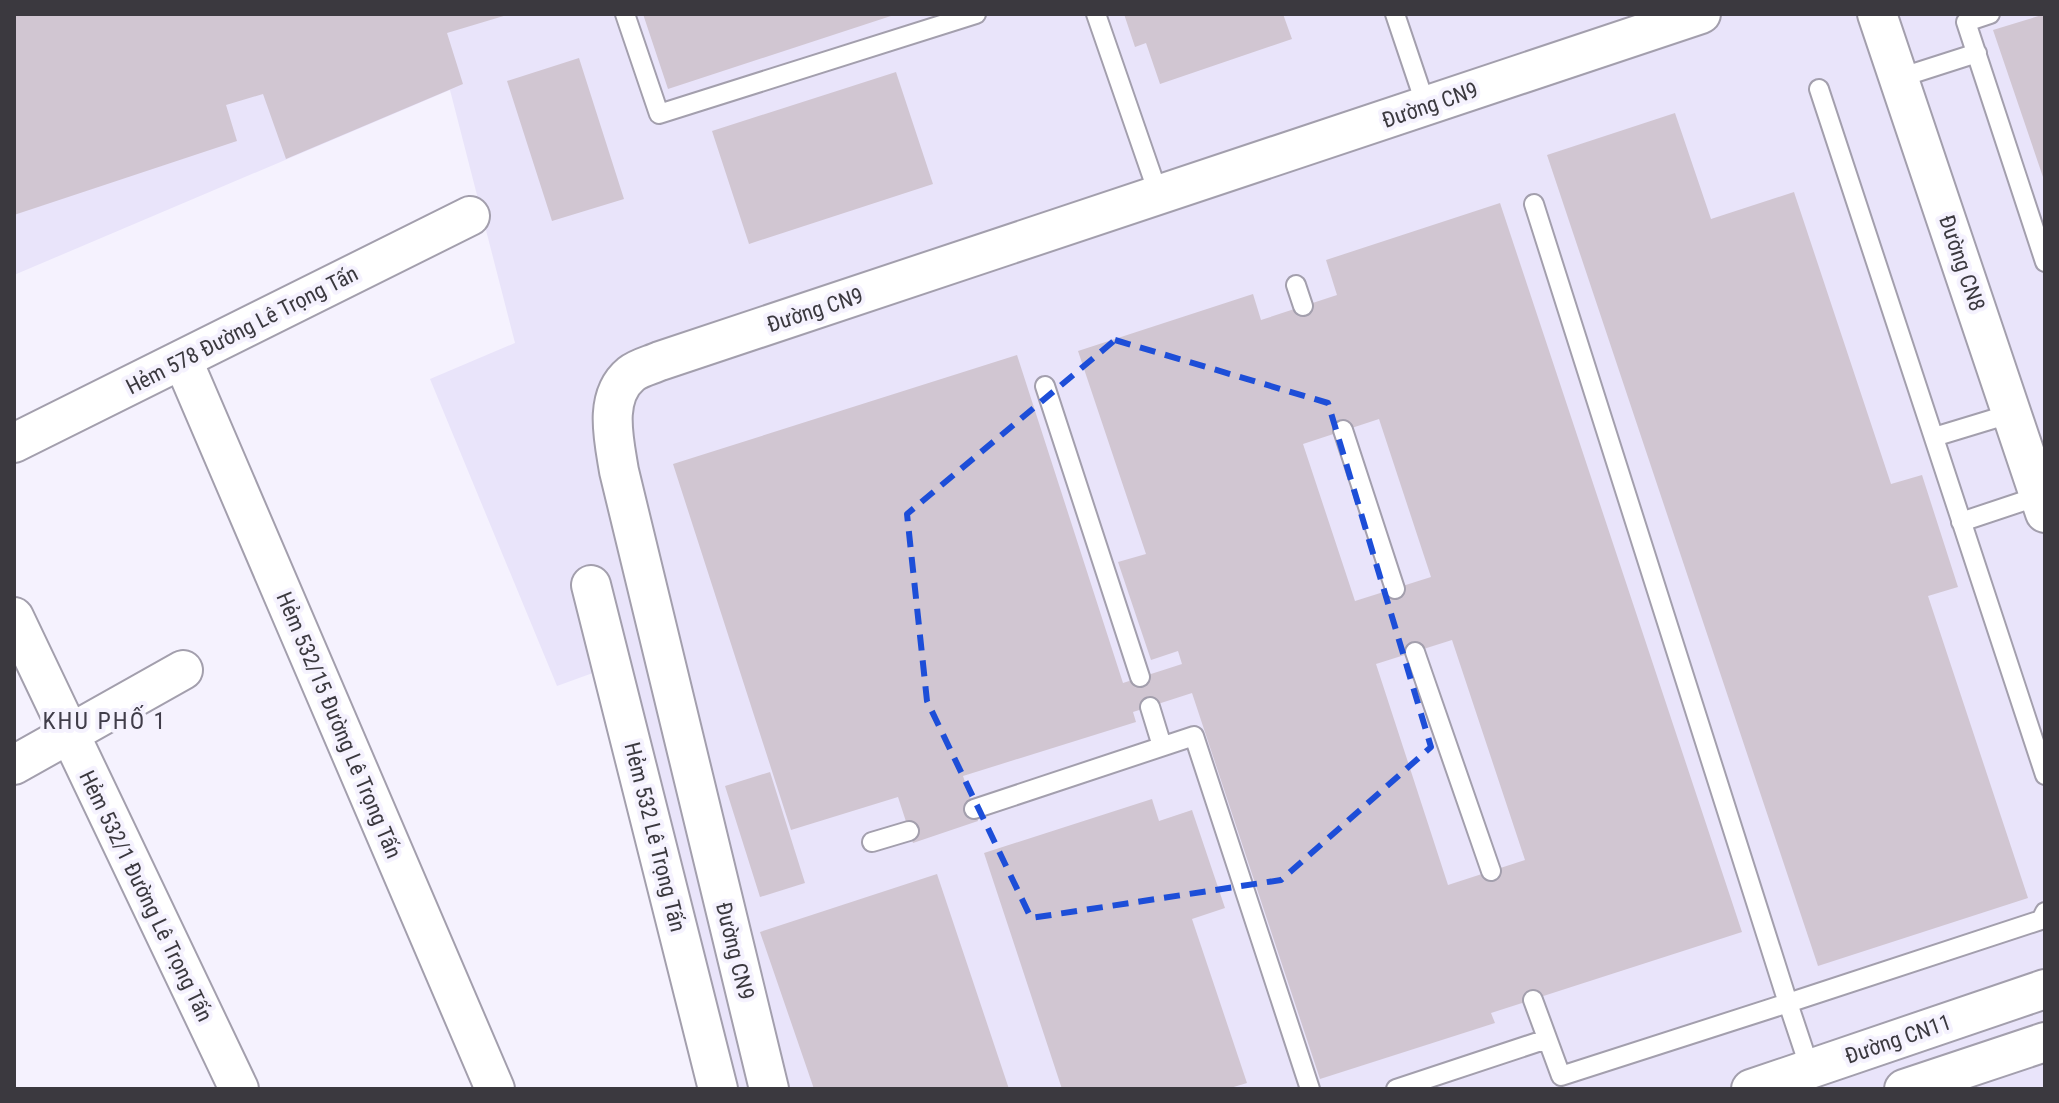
<svg xmlns="http://www.w3.org/2000/svg" width="2059" height="1103" font-family="'Roboto Condensed',sans-serif">
<style>
.built{fill:#e9e4fa}
.building{fill:#d1c6d2;fill-rule:evenodd}
.lines{fill:none;stroke-linecap:round;stroke-linejoin:round}
.lane-casing{stroke:#a39fad;stroke-width:22}
.street-casing{stroke:#a39fad;stroke-width:42}
.lane{stroke:#fff;stroke-width:18}
.street{stroke:#fff;stroke-width:38}
.marked{fill:none;stroke:#1d4ed8;stroke-width:6;stroke-dasharray:16 10;stroke-linejoin:round}
.labels{text-anchor:middle;dominant-baseline:central;stroke-width:8;stroke-linejoin:round;paint-order:stroke}
.street-label{font-size:22px;fill:#3b393f;stroke:#f5f2fe}
.neighbourhood-label{font-size:24px;letter-spacing:2px;fill:#403d49;stroke:#f5f2fe}
</style>
<rect width="100%" height="100%" fill="#f5f2fe"/>
<path class="built" d="M14,14H2045V1089H728L612,666L557,686L430,379L515,343L450,90L14,275Z"/>
<path class="building" d="M14,14H507V15L447,33L463,84L286,159L263,94L226,105L237,141L14,215Z
M643,14H894V15L668,89Z
M1124,14H1283L1292,39L1160,84L1146,43L1135,47Z
M2045,14V180H2044L1993,30Z
M579,58L624,199L552,221L507,81Z
M896,72L933,184L749,244L712,131Z
M1675,113L1711,219L1794,192L1891,484L1922,475L1958,587L1928,596L2028,898L1818,966L1547,155Z
M1500,203L1742,932L1491,1013L1495,1023L1320,1079L1192,693L1133,712L1136,722L963,776L978,821L913,843L898,797L791,830L673,464L1017,355L1123,683L1182,664L1178,651L1151,660L1118,562L1146,554L1078,351L1253,294L1261,320L1337,295L1326,260ZM1379,419L1431,577L1355,601L1303,444ZM1452,640L1525,860L1448,885L1376,664Z
M770,772L805,883L760,897L725,786Z
M1152,799L1159,821L1192,810L1225,908L1192,919L1247,1083L1227,1089H1062L984,853Z
M937,874L1009,1089H814L760,932Z"/>
<g class="lines">
<defs>
<path id="lane" d="M625,14L659,114L976,14
M1096,14L1159,196
M1395,14L1426,106
M1990,14L1966,22L2045,262
M1899,78L1977,53
M1819,89L2045,775
M1296,285L1303,306
M1045,386L1140,677
M1343,430L1395,589
M1934,437L2013,413
M1961,522L2039,496
M1415,652L1491,871
M1150,707L1162,746
M974,809L1194,736L1310,1089
M872,842L909,831
M1533,1000L1561,1076L1788,1003L1534,204
M1810,1069L1788,1003L2041,920L2045,912
M1396,1089L1547,1039"/>
<path id="street" d="M1877,14L2045,513
M183,361L495,1089
M14,443L470,216
M591,585L718,1089
M14,617L239,1089
M14,765L183,670
M769,1089L619,471C614,440 603,397 631,374C638,368 651,365 660,361L1701,14
M1751,1089L2045,989
M1904,1089L2045,1042"/>
</defs>
<use href="#lane" class="lane-casing"/>
<use href="#street" class="street-casing"/>
<use href="#lane" class="lane"/>
<use href="#street" class="street"/>
</g>
<path class="marked" d="M1115,340L1328,403L1431,747L1281,880L1031,918L927,701L907,514Z"/>
<g class="labels">
<g class="street-label">
<text transform="translate(1430 105) rotate(-19)">Đường CN9</text>
<text transform="translate(1962 263) rotate(71)">Đường CN8</text>
<text transform="translate(815 310) rotate(-18)">Đường CN9</text>
<text transform="translate(242 330) rotate(-27)">Hẻm 578 Đường Lê Trọng Tấn</text>
<text transform="translate(339 725) rotate(67)">Hẻm 532/15 Đường Lê Trọng Tấn</text>
<text transform="translate(655 837) rotate(76)">Hẻm 532 Lê Trọng Tấn</text>
<text transform="translate(146 896) rotate(64)">Hẻm 532/1 Đường Lê Trọng Tấn</text>
<text transform="translate(735 951) rotate(76)">Đường CN9</text>
<text transform="translate(1898 1039) rotate(-19)">Đường CN11</text>
</g>
<g class="neighbourhood-label">
<text x="105" y="721">KHU PHỐ 1</text>
</g>
</g>
<rect width="2059" height="1103" fill="none" stroke="#3b393f" stroke-width="32"/>
</svg>
